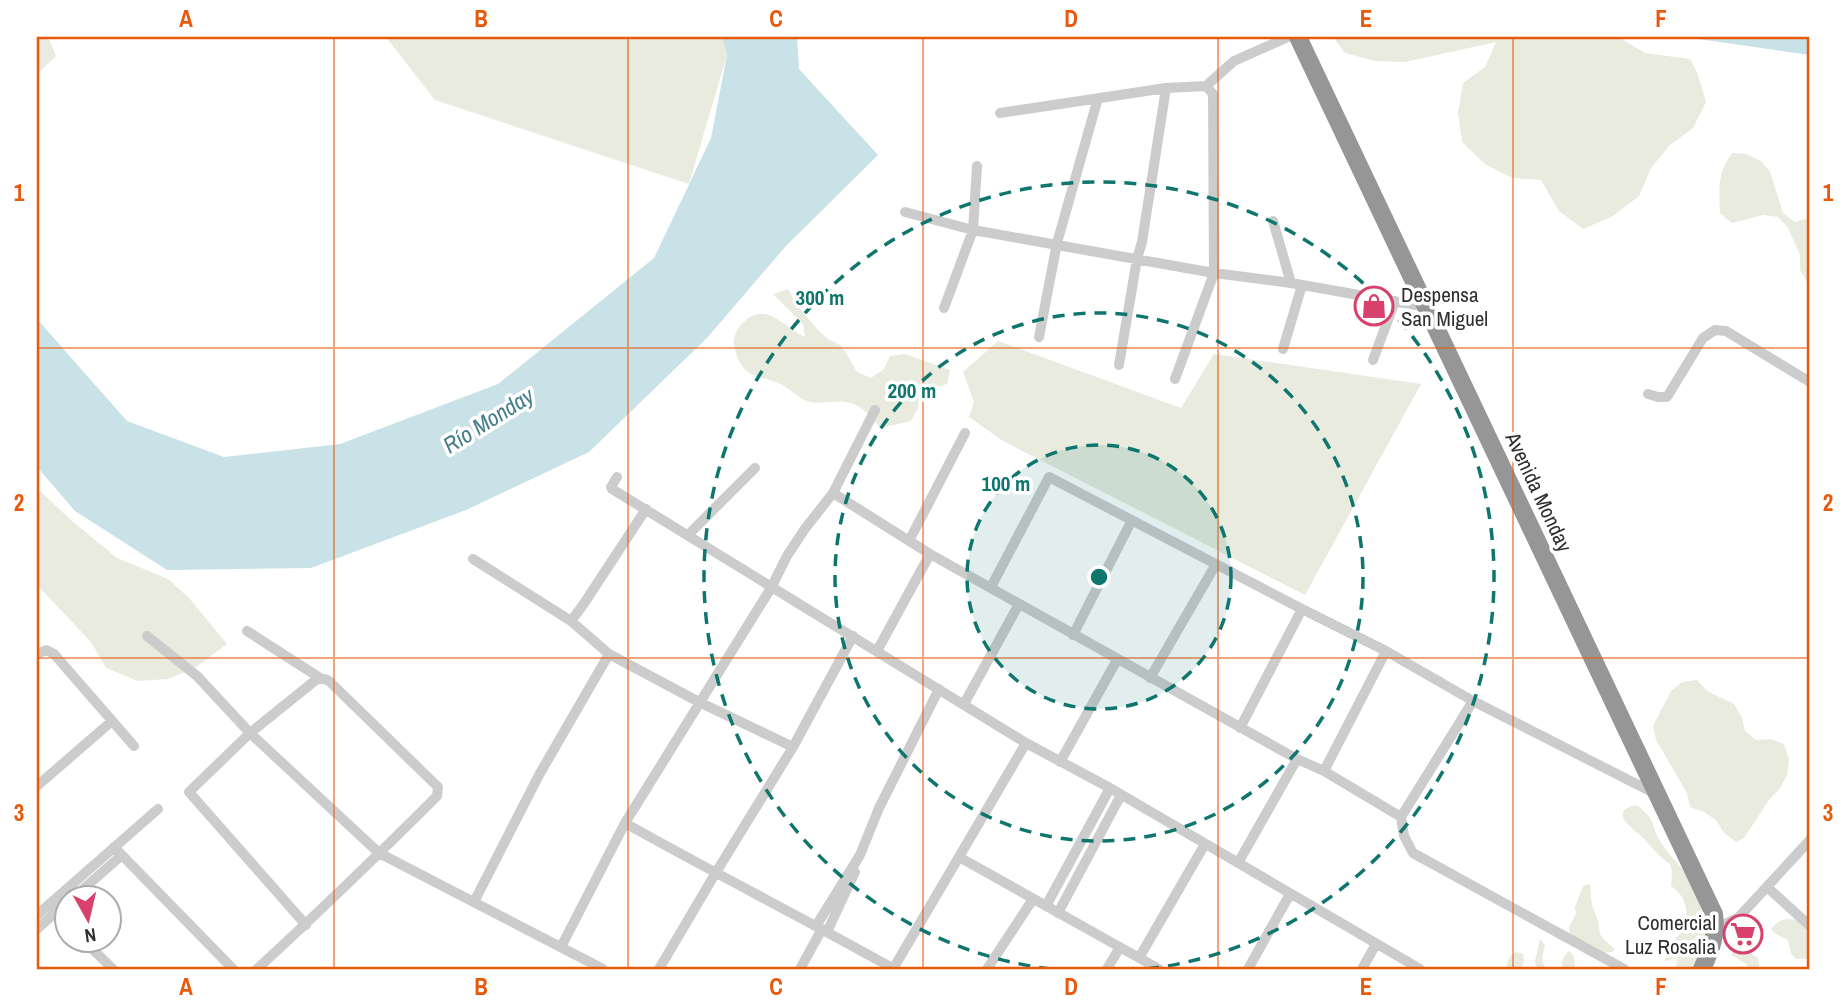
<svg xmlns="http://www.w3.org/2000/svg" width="1847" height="1006" font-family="'Archivo Narrow',sans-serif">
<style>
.green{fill:#e8ebde}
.water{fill:#c9e2e7}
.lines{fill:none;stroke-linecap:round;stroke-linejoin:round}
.street{stroke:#ccc;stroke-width:10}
.highway{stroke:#969696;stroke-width:18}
.grid{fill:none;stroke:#e8590c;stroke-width:2;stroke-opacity:0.55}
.ring{fill:none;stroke:#0f766e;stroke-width:3.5;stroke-dasharray:12 9}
.labels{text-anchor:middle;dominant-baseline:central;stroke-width:7;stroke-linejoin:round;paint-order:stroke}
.poi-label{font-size:21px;fill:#2f2f2f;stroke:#fff;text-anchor:start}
.street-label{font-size:21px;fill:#2f2f2f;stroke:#fff}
.water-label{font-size:23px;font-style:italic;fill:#447e8b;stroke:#fff}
.centre{fill:#0f766e;stroke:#fff;stroke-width:3.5}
.ring-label{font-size:21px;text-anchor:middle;font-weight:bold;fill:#0f766e;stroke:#fff;stroke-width:7;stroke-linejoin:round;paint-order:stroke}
.neatline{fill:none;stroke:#e8590c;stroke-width:2.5}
.grid-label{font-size:23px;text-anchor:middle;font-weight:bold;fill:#e8590c}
</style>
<rect width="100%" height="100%" fill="#fff"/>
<path class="green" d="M37,37H48L56,56L37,74Z
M386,37H722L727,55L689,184L435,100Z
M1333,37L1620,38L1645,53L1690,59L1697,72L1706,102L1693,128L1669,146L1651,168L1639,196L1613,216L1583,229L1559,211L1541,180L1512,178L1485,164L1462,142L1458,113L1463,83L1485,67L1496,42L1405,62L1375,61L1345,53Z
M1732,153L1746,154L1761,161L1770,172L1783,213L1795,222L1810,218V307L1808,284L1800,270V255L1788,228L1778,217L1763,215L1732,223L1720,213C1719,188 1717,174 1732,153Z
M788,289L796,304L817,329L828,339L842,346L857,372L871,378L884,369L890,356L905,354L950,370L947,384L919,392L918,408L911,421L881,428C874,421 866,411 858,406C843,397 825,405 810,402C800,399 796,394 787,388C766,373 744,384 735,350C732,341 735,332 741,325C765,298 783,327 805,337L803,324L773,294Z
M998,341L1181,408L1214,354L1421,384L1305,595L1003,441L969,417L974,402L963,372Z
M37,488L72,521L117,558L168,579L189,598L227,644L196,667L168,679L138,681L106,668L91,642L37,585Z
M1697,680L1707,691L1734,704L1742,718L1745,731L1756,740L1771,739L1784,744L1789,760L1787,775L1780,788L1769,800L1744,838L1736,842L1724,833L1716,820L1704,812L1690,807L1687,793L1656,740L1653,726L1671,691L1682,682Z
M1636,805C1659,821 1649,825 1662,844C1668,855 1679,863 1686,874C1701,900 1717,944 1690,969H1675L1678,958L1664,961L1671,949L1673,942L1687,925C1687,908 1686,896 1671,886L1672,871L1670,864C1658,856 1651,846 1641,836C1631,828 1608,811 1636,805Z
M1590,884L1592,906L1598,920L1600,934L1604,940L1615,949L1612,952L1604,953L1570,935L1569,927L1576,914L1575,907L1583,886Z
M1810,915V959H1796L1791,954L1788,940L1776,934L1771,929C1785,910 1796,927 1810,915Z
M1540,939L1545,945C1543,954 1539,963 1548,969H1536L1535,961Z
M1739,946L1758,958L1760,969H1749L1746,964L1732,955V947Z
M1569,951L1574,957L1575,969H1562C1562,961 1562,957 1569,951Z
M1516,952L1523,954L1524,961L1521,969H1505L1510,956Z"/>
<path class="water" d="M722,37H797L799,69L878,155L786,246L707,338L589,452L466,510L311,568L167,570L75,511L37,467V319L127,421L224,457L340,444L498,384L654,258L711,138L727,55Z
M1685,37H1810V55Z"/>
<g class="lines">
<path class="street" d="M1206,86L1234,61L1288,37
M1000,113L1166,88L1206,86L1213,94L1214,273L1175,379
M905,212L973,230L1214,273L1291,283L1427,307
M1273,221L1291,283
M944,308L973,230L977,166
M1039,337L1057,243L1098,98
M1283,349L1302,285
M1373,360L1395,301
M1119,365L1137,259L1142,242L1166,88
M1648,394L1658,397H1667L1703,338L1715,330L1726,331L1810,382
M617,477L611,487L612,489L1026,743L1110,788L1420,969
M833,493L930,554L1297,759L1324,771L1401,817
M688,535L755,468
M909,541L965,433
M473,559L571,621L609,654L699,702L793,747
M991,587L1049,477L1302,609L1386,651L1473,701L1654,793
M571,621L583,605L646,509
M247,631L320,678
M1073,635L1132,520
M147,636L197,676L250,733L379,853L603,969
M877,651L930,554
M37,654L46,650L54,654L134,746
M1150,678L1216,564
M1473,701L1401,817L1404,836L1413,853L1624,969
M964,704L1019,604
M1240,728L1302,609
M1060,762L1117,660
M1324,771L1386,651
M37,786L112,721
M625,823C714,873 805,919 894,969
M114,847L233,969
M959,857L1159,969
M1238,863L1297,759
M1767,887L1810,926
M73,898L122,855
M474,902L539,775L609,654
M1046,906L1110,788
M52,908L66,923
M1058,913L1121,795
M37,915L158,809
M816,926L860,855L879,808L939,689
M37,929L66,903
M1716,929L1739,917L1810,840
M827,932L855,872
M83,940L113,969
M561,947L625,823L771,588L787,556L804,530L833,493L875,410
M1139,958L1205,844
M257,969C318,913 378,855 437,796L438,787L329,681L325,679H317L250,733L189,792L306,925
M659,969L715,874L793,747L853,636
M800,969L822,929
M893,969L1026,743
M987,969L1033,899
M1107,969L1120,947
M1248,969L1290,894
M1362,969L1376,944"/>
<path class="highway" d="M1298,37L1714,914C1717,936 1711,949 1702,969"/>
</g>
<path class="grid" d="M334,37V969M628,37V969M923,37V969M1218,37V969M1513,37V969M37,348H1810M37,658H1810"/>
<circle cx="1099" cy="577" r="132" fill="#0f766e" fill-opacity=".12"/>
<g class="ring">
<circle cx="1099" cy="577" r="132"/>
<circle cx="1099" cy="577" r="264"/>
<path d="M1051 969A395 395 0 1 1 1147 969"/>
</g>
<defs>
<symbol id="shop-ring" viewBox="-11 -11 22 22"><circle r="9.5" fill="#fff" stroke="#d7416b" stroke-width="1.5"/><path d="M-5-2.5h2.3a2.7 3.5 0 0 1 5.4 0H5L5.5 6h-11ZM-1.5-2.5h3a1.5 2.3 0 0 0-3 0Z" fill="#d7416b"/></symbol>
<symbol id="supermarket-ring" viewBox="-11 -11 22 22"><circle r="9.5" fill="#fff" stroke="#d7416b" stroke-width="1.5"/><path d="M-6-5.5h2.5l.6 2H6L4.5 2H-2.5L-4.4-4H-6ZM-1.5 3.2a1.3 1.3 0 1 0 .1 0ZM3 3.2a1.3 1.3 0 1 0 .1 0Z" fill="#d7416b"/></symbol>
</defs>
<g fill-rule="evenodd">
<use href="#shop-ring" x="1352" y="284" width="44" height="44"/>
<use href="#supermarket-ring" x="1721" y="912" width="44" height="44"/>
</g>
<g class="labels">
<g class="poi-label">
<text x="1401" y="294">Despensa<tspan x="1401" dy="24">San Miguel</tspan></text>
<text x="1716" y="922" text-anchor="end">Comercial<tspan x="1716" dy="24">Luz Rosalia</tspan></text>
</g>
<g class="street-label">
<text transform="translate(1539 492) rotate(65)">Avenida Monday</text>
</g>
<g class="water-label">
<text transform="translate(488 420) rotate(-32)">Río Monday</text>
</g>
</g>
<circle cx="1099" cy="577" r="10" class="centre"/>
<g class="ring-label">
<text x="820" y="305">300 m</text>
<text x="912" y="398">200 m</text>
<text x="1006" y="491">100 m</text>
</g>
<rect width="1847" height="1006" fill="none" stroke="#ffffff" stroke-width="77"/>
<g transform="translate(88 919) rotate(172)"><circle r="33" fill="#ffffff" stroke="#acacac" stroke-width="2"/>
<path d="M0-5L12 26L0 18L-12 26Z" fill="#d7416b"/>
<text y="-10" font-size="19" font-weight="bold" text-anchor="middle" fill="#2f2f2f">N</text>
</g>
<rect x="38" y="38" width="1770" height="930" class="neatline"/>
<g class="grid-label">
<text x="186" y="27">A</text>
<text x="481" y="27">B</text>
<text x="776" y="27">C</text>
<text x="1071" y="27">D</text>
<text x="1366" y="27">E</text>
<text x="1661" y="27">F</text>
<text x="19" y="201">1</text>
<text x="1828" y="201">1</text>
<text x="19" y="511">2</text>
<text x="1828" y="511">2</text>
<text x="19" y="821">3</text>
<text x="1828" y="821">3</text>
<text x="186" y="995">A</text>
<text x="481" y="995">B</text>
<text x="776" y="995">C</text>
<text x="1071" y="995">D</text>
<text x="1366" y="995">E</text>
<text x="1661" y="995">F</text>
</g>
</svg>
